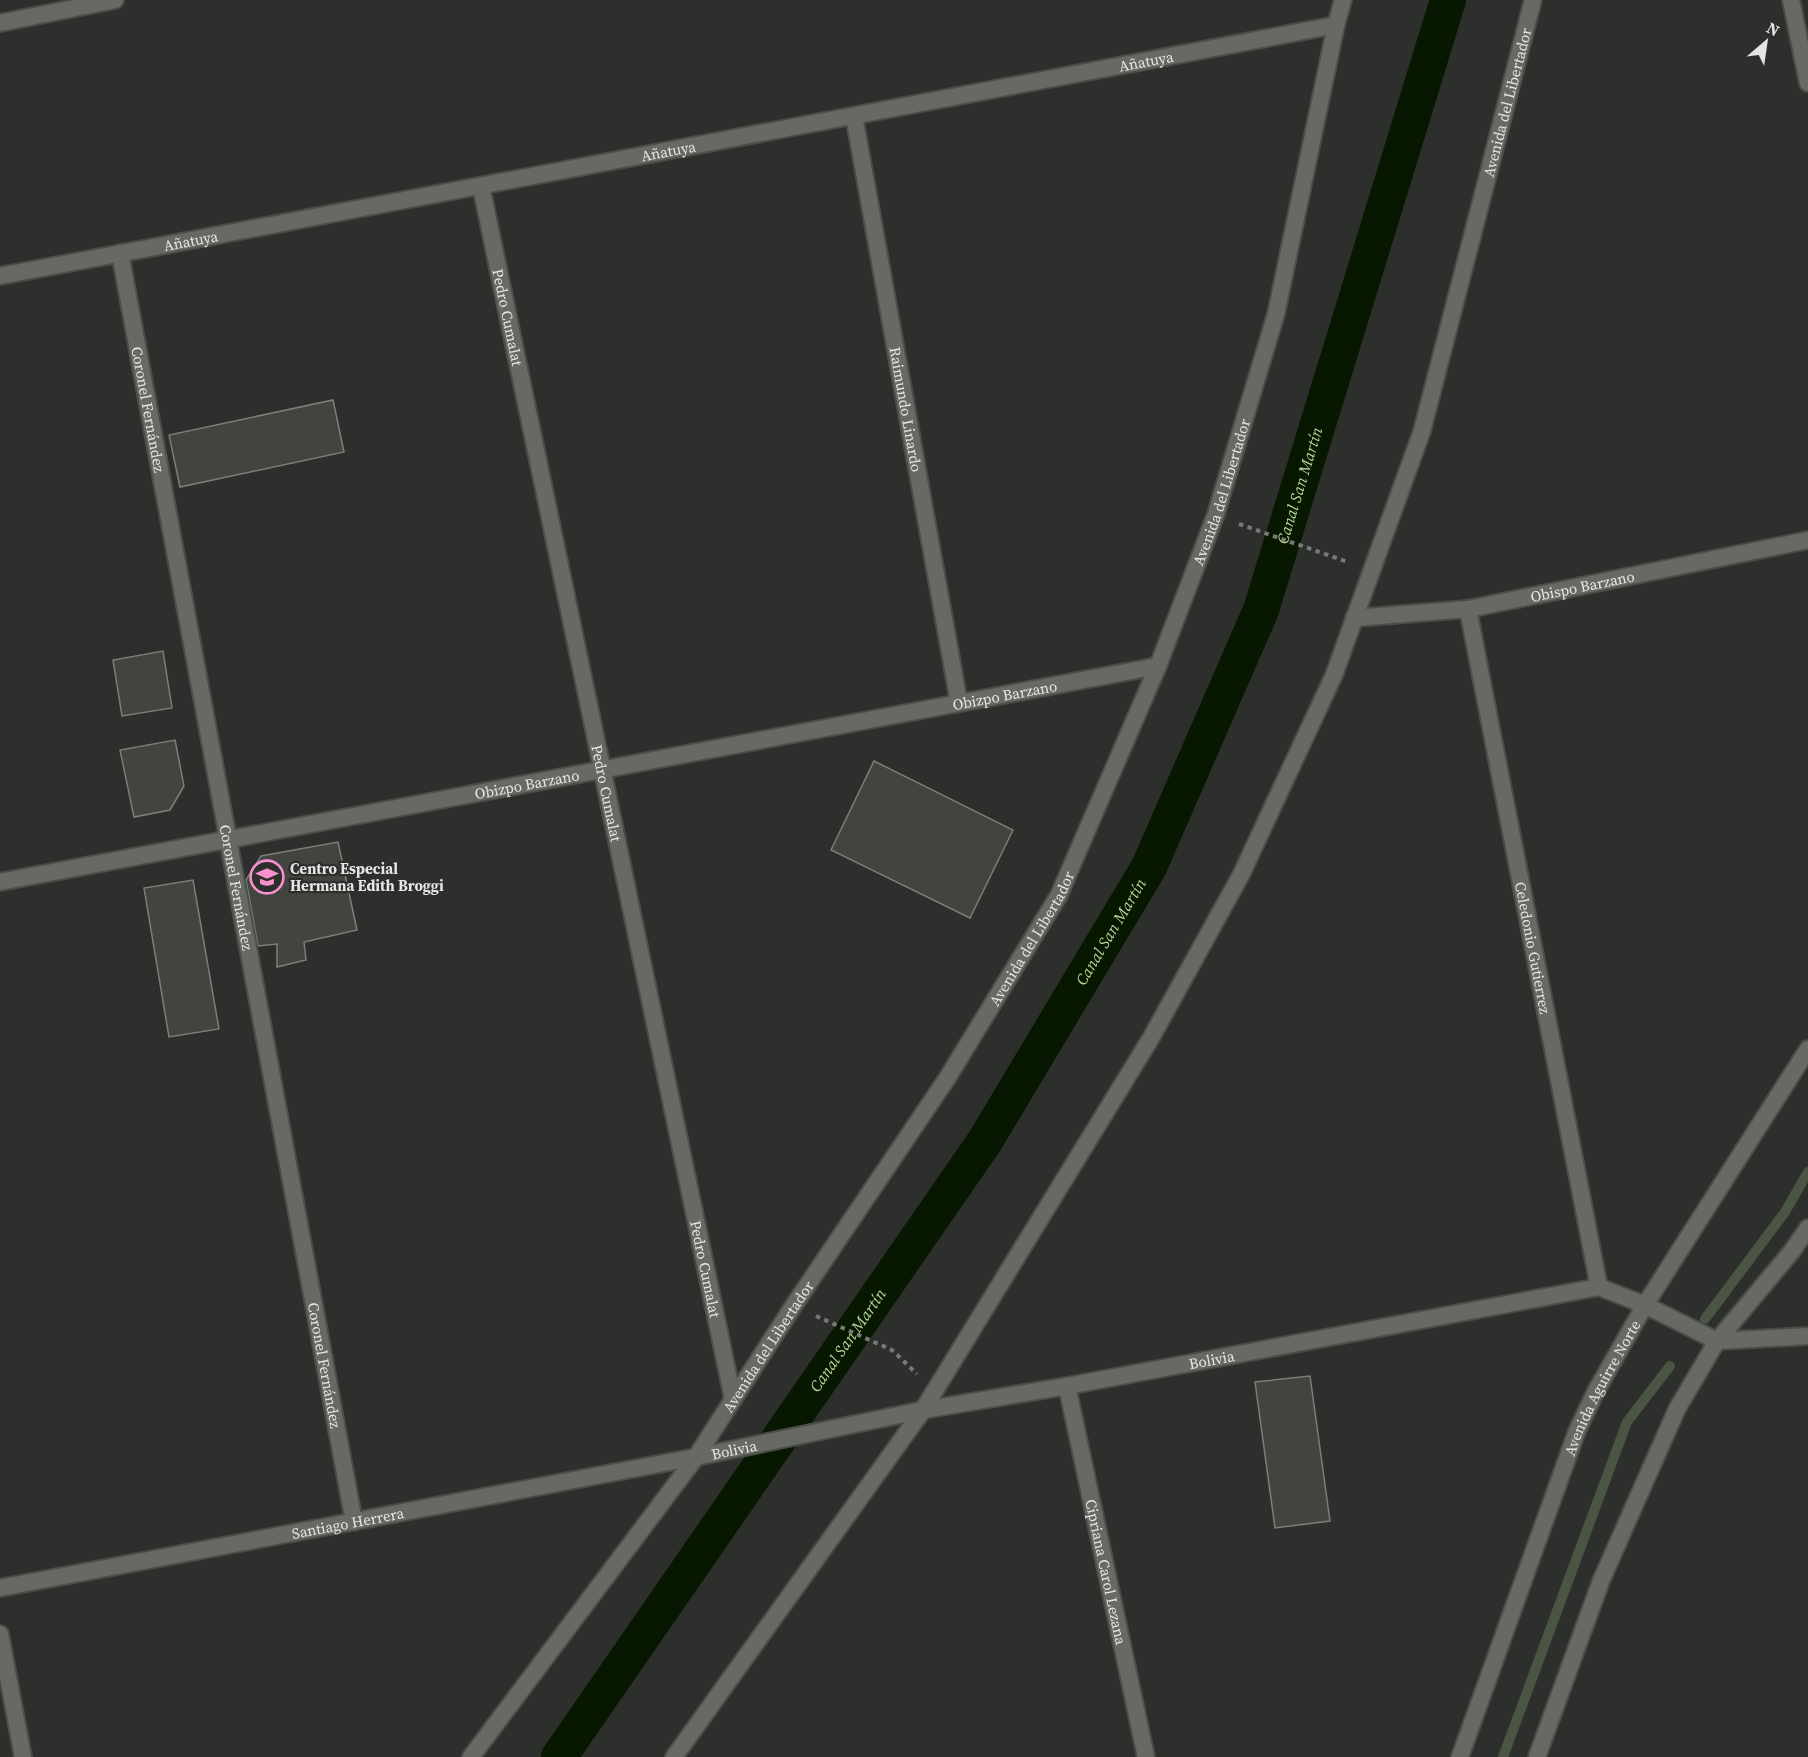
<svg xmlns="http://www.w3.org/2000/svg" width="1808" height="1757" font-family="'Source Serif 4',serif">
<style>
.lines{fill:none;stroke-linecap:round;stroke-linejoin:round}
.stream{stroke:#4a5544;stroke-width:10}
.canal{stroke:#081700;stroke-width:36}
.building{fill:#424440;stroke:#7b7e79;stroke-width:1.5}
.minor-casing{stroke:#4b4d49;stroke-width:20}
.tertiary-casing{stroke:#4b4d49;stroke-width:20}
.secondary-casing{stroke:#4b4d49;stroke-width:20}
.path{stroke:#777976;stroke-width:4;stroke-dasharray:4.5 4.5;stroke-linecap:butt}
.minor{stroke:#666964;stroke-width:16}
.tertiary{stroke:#666964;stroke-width:16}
.secondary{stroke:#666964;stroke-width:16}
.labels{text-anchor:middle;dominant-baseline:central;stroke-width:4.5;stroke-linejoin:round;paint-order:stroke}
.street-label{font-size:15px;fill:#e5e6e4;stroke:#2c2f2b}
.poi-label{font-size:15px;font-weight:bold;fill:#e5e6e4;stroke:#2c2f2b;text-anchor:start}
.water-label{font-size:16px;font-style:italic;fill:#b1d897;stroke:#2c2f2b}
</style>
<rect width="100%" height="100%" fill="#2c2f2b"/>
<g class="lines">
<path class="stream" d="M1705,1319L1785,1212L1808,1172
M1503,1757L1627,1422L1670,1366"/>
<path class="canal" id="s1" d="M559,1757L985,1141L1149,867L1261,610L1448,0"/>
</g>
<path class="building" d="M333,400L344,452L180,487L169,435Z
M163,651L172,708L122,716L113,660Z
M175,740L184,786L170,810L134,817L120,750Z
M874,761L1013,830L970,918L831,850Z
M338,842L357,930L304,942L306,960L277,967V944L258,946L246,880L261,856Z
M193,880L219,1029L169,1037L144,888Z
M1310,1376L1330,1521L1275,1528L1255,1382Z"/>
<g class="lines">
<defs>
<g id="minor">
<path d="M1791,0L1808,83"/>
<path d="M0,23L115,0"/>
<path id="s2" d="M854,116L959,703"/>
<path id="s3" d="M481,186L733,1399"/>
<path id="s4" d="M120,253L354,1522"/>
<path id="s5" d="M0,276L1336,25"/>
<path id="s6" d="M1468,609L1599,1287"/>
<path id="s7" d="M1354,618L1468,609L1808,540"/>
<path id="s8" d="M0,882L1158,666"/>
<path id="s9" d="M1067,1386L1146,1757"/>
<path id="s10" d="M0,1588L696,1457L923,1410L1067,1386L1599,1287L1645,1305L1717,1341L1808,1336"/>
<path d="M0,1634L23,1757"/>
</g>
<g id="tertiary">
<path id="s11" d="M471,1757L696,1457L794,1305L948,1077L1059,895L1158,666L1216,514L1276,314L1336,25L1343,0"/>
<path id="s12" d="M674,1757L923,1410L1151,1038L1241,875L1334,675L1422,431L1533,0"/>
</g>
<g id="secondary">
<path id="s13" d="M1460,1757L1577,1431L1596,1391L1645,1305L1808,1049"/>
<path d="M1537,1757L1601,1581L1677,1409L1717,1341L1792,1251L1808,1228"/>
</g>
</defs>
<use href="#minor" class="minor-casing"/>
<use href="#tertiary" class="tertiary-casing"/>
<use href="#secondary" class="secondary-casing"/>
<path class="path" d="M1239,524L1348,562
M816,1316L892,1350L917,1374"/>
<use href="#minor" class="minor"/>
<use href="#tertiary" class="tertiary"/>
<use href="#secondary" class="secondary"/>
</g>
<defs>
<symbol id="school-ring" viewBox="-11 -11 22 22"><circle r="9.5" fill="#2c2f2b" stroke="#f690cf" stroke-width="1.5"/><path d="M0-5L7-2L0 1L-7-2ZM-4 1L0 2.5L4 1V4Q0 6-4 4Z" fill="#f690cf"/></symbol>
</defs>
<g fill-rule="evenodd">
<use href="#school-ring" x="248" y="858" width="38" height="38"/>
</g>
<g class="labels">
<g class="street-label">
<text stroke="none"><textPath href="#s5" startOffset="1166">Añatuya</textPath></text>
<text stroke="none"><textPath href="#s12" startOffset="1869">Avenida del Libertador</textPath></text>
<text stroke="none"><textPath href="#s5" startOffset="680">Añatuya</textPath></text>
<text stroke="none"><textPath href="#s5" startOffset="194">Añatuya</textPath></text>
<text stroke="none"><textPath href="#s3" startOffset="134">Pedro Cumalat</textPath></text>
<text stroke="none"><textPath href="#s2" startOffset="298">Raimundo Linardo</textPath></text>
<text stroke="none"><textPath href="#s4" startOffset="159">Coronel Fernández</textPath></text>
<text stroke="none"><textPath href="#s11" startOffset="1479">Avenida del Libertador</textPath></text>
<text stroke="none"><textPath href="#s7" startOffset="231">Obispo Barzano</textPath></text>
<text stroke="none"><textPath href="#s8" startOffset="1022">Obizpo Barzano</textPath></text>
<text stroke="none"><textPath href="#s8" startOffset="536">Obizpo Barzano</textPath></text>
<text stroke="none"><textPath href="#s3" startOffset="620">Pedro Cumalat</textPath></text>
<text stroke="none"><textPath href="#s4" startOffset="645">Coronel Fernández</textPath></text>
<text stroke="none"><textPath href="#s11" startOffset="993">Avenida del Libertador</textPath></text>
<text stroke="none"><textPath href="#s6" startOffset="345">Celedonio Gutierrez</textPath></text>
<text stroke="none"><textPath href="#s3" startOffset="1106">Pedro Cumalat</textPath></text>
<text stroke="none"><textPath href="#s11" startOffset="507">Avenida del Libertador</textPath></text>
<text stroke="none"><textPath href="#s10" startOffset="1233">Bolivia</textPath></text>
<text stroke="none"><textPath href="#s4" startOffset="1131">Coronel Fernández</textPath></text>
<text stroke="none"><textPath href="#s13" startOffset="396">Avenida Aguirre Norte</textPath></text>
<text stroke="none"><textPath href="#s10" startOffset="747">Bolivia</textPath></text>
<text stroke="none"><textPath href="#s10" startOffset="354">Santiago Herrera</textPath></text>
<text stroke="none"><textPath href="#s9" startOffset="190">Cipriana Carol Lezana</textPath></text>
</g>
<g class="poi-label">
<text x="290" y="868">Centro Especial<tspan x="290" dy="17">Hermana Edith Broggi</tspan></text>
</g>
<g class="water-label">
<text stroke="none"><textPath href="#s1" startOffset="1479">Canal San Martín</textPath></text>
<text stroke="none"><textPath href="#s1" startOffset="993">Canal San Martín</textPath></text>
<text stroke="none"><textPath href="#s1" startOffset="507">Canal San Martín</textPath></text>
</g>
</g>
<g transform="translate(1766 42) rotate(29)" stroke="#2c2f2b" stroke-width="4.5" paint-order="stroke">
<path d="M0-4.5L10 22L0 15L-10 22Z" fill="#e5e6e4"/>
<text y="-9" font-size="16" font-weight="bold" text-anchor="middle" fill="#e5e6e4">N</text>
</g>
</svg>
